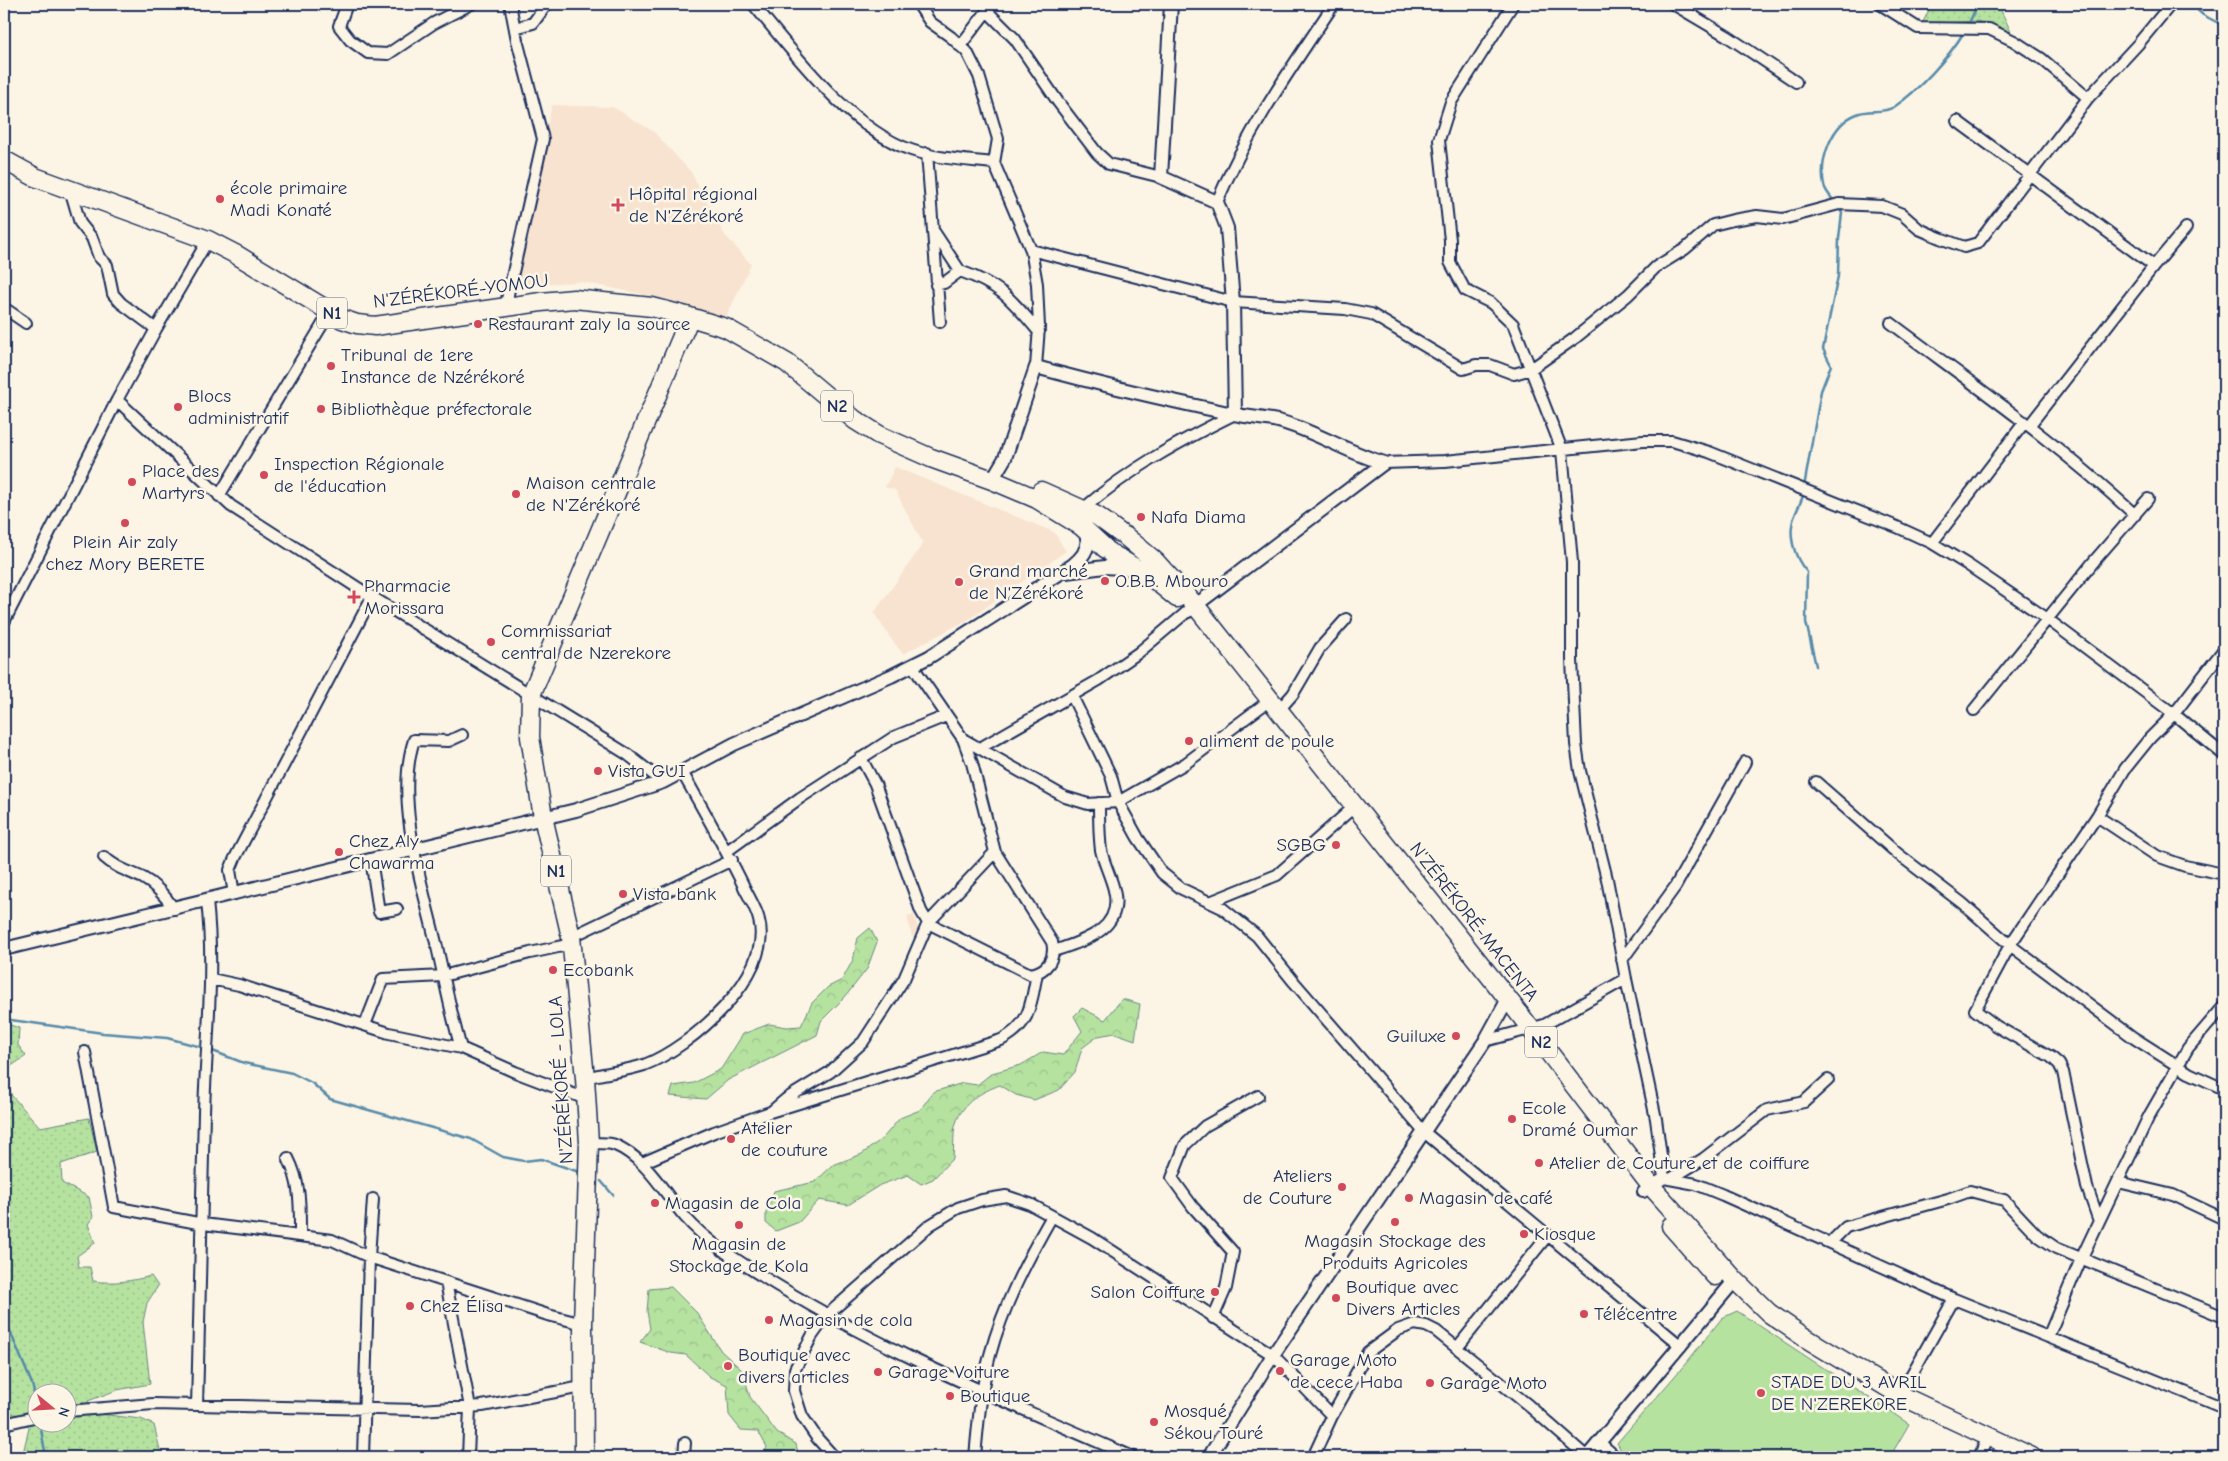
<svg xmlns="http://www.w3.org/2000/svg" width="2228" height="1461" font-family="'Comic Neue',sans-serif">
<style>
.built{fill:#f8e3d0}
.grass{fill:url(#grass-dots);stroke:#68887f;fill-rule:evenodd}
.forest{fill:url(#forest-crowns);stroke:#68887f}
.pitch{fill:#b6e2a0;stroke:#68887f}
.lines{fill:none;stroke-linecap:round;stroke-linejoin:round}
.stream{stroke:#568aaa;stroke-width:2.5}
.minor-casing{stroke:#1b2f5e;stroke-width:14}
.tertiary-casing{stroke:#1b2f5e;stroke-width:16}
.trunk-casing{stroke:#1b2f5e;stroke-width:21}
.minor{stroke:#fcf5e5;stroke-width:10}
.tertiary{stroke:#fcf5e5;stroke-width:12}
.trunk{stroke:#fcf5e5;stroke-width:18}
.poi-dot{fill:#d1495b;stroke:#fcf5e5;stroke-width:2}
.labels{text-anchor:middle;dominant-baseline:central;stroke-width:5;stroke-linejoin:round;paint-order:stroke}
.shield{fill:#fcf5e5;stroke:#5e6a86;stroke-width:1}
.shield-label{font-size:18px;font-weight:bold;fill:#1b2f5e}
.poi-label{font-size:19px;fill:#1b2f5e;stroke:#fcf5e5;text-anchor:start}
.street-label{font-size:19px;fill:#1b2f5e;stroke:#fcf5e5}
</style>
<defs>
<pattern id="grass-dots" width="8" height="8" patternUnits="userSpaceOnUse" patternTransform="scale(1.25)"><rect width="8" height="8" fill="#b6e2a0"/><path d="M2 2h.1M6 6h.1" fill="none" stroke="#9cc28c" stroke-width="1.8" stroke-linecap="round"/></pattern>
<pattern id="forest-crowns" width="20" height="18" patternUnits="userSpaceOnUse" patternTransform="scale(1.25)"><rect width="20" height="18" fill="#b6e2a0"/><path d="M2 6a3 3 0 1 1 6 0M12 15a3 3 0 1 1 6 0" fill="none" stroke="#9cc28c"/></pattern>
</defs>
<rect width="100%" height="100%" fill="#fcf5e5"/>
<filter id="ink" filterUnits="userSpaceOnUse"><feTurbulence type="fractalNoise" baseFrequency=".02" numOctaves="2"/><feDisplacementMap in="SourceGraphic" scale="10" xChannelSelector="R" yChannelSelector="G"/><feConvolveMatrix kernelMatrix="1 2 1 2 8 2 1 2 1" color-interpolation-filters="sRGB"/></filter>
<g filter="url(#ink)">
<path class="built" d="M552,105L613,107L654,132L691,172L724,234L751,264L725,320L646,295L581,282L509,285Z
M895,467L1054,532L1066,551L971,618L903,654L891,639L874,613L923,544L895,490L885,487Z
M914,914L919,932L912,937L907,916Z"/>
<path class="grass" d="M1932,4H1998L2011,32L1977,21L1922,24Z
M4,1023L19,1028L18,1045L26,1056L4,1071Z
M4,1075L12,1096L40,1127L89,1118L97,1152L61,1164L62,1183L89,1197L93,1217L88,1224L95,1243L77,1256L79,1267H90L93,1281C113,1284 132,1281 151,1276L158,1286L147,1303L143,1322L150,1384L117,1390L88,1401L91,1413L141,1419L154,1425L161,1454L189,1453L190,1457H22L29,1428L21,1415L7,1413L4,1400ZM38,1394H68V1424H38Z"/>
<path class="forest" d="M870,928L877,942L867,969L845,997L821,1021L817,1035L728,1080L706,1099L670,1096L673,1086L694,1083L721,1069L743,1034L769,1024L787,1027L801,1026L812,1003L828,987L842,980L853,960L858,938Z
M1122,999L1140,1004L1135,1040L1115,1033L1098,1036L1082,1048L1075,1072L1059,1090L1034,1100L1016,1095L1000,1085C981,1092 963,1102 956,1123C953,1130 954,1149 953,1158L933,1179L921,1184L908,1175L880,1185L848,1205L819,1200L799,1222L776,1231L766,1223V1213L774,1191L815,1182L833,1165L862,1154L883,1138L900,1118L920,1110L933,1092L963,1083L977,1085L992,1073L1021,1065L1043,1052L1063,1055L1082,1031L1074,1016L1082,1008L1105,1020Z
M671,1287L697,1313L721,1351L743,1371L750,1397L777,1433L796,1444L799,1457H763L767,1447L758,1431L741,1430L729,1415L727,1385L710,1377L686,1355L671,1353L640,1342L650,1329L647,1311L649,1289Z"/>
<path class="pitch" d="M1737,1311L1909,1424L1890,1457H1625L1617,1443L1687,1362L1722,1318Z"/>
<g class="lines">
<path class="stream" d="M2191,4L2203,15L2224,26
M1968,25L1978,4
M1834,201C1831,197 1825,191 1824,185C1819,160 1831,124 1857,114C1868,109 1883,114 1894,107C1918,91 1949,57 1964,32
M1804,487L1821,391L1831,365L1823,349L1838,276L1839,238L1842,213L1839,208
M1804,492C1802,501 1798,507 1795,515C1787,533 1794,558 1807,572L1806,622L1816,666
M4,1019L103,1033L167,1038L205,1048
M210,1050L244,1063L292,1073L312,1083L330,1099L471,1139L503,1157L524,1161L541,1159L579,1172
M601,1181L613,1195
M4,1317L32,1384L38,1409
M40,1424L46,1457"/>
<defs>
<path id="minor" d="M347,4L339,26L350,40L368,53L388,54L434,23L471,4
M753,4C794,53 850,129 911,150C937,159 968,160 994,163
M918,4L930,22L951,37L967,52L979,76L998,139L994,163L1031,250L1037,284L1039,327L1036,367
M1513,4L1451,102L1439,140L1450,240V262L1465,290L1491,303L1513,324L1562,450L1572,562V660L1576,744L1580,771L1607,879L1626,979L1656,1119L1664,1178
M1673,4L1727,36L1796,82
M1880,4L1918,28L1989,29L2014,41L2042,59L2088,98
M515,28L533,23L547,4
M960,46L987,11L1015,39L1058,102L1097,153L1109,164L1161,177
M1957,121L2154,266
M927,153L940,322
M70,189L80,223L92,238L99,257L107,265L113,294L121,303L156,329
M1217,202C1247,131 1291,68 1334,4
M933,230L960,271
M1031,250L1233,302L1345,309L1371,314L1463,369L1476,365H1490L1514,374L1531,369L1575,338L1628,295L1656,267L1685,249L1713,225L1733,220L1757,216L1783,219L1839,204L1882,206L1902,214L1919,229L1940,238L1964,247L1978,243L2088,98L2138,44L2171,4
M936,285L944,283L960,271C1002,286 1011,299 1039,332
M4,308L26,323
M505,308L543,139L517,40L510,4
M1891,323C1974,385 2059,444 2135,515
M117,400L231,506L372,597L627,754L663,782
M2029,426L2154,266L2186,228
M1384,463L1445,461L1643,441H1672L1709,452L1897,527L1932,543L1968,565L2046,618L2174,714L2224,755
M219,496L330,312
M1083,509C1129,469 1180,441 1235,414
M1932,543L2024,423
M4,622L117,400L156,329L208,240
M1072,696L1111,776L1118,802L1138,838L1162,873L1182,889L1222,908L1257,936L1294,982L1424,1132L1681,1346
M1974,710L2095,560L2148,499
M1278,711L1293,694L1320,648L1346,619
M963,739L1065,797L1088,804L1118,802L1186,763L1270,700
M980,748L1099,680L1138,653L1188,611
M861,758L875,784L921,911L928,923L1030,974C1047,972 1056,958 1052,942L995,852L972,763L963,739L912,665
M1816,782L1898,854L1962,903L2010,945L2134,1038L2189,1073L2224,1089
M2097,816L2157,856L2185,866L2224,874
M727,851L800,798L894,737L946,716
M104,857C116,868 128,871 143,878C156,885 166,897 174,909
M371,859L379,912L397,909
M234,894L230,870L235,858L372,597
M1210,902L1277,875L1355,806
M571,937L732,860
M1054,951C1083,941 1124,930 1114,890C1111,877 1104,864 1101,850C1099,835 1099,819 1099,803
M1622,960L1675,887L1745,762
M211,979L239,985L389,1033L461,1048L515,1072L586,1099
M365,1025L383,979L443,976L530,953L572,944
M1485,1041L1544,1025L1626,979
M461,1048C451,1015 445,981 437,947C423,887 394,801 414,740L449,741L462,735
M85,1052L114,1207L203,1224L332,1240L369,1257L548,1315L583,1324
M585,1078C604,1073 626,1071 644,1065C690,1048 774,975 759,920C757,910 750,899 745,889C726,849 704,811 682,772
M773,1110L786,1099L830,1072L863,1042L904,979L928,923L995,852
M589,1143C597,1144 608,1142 615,1145C646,1158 664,1193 685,1217C697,1231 711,1242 725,1252C852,1338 993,1397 1133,1457
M288,1158C301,1183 300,1208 300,1236
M642,1163L714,1132L770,1112L1001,1040C1031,1025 1031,1003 1037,973
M1672,1178L1703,1159L1767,1110L1804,1102L1828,1080
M2118,1182L2173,1195L2224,1219
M1643,1192L1664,1178L1696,1184L1723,1195L1954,1299L2224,1408
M2099,1221L2087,1187L2063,1072L2059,1064L2051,1057L1996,1026L1975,1010L2010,945L2097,816L2125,769L2150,738L2174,714L2224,649
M1831,1242L1846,1227L1948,1199L1970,1191L2004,1200L2037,1235L2056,1248L2224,1317
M446,1282L470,1407L468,1457
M1213,1318L1226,1288L1233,1252L1193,1207L1172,1178L1185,1145L1205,1126L1258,1096
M2048,1337L2081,1259L2149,1116L2188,1048L2224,1006
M1457,1348L1547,1236
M1895,1404L1954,1299
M197,1405C200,1308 202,1211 204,1113C206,1042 215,972 207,901
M68,1411L153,1404L420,1410L482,1406L582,1387
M4,1424L38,1416
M1600,1443L1616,1457
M363,1457L369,1257L373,1199
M684,1457L685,1443
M834,1457L817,1438L802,1416L794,1391L795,1369L812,1336L827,1315L930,1225L958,1208L982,1200L1006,1196L1030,1204L1092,1238L1273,1355L1332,1416
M975,1457C978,1424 981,1388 990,1355C1003,1306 1027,1260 1052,1216
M1313,1457L1332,1416L1368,1352L1398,1330L1415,1324L1426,1326L1436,1331L1528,1405L1587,1457
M1979,1457L1988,1437"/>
<path id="tertiary" d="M1171,4L1161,177L1217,202L1227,228L1233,302L1235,414
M992,480L1005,458L1036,367C1101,385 1167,400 1233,414C1247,417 1263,418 1278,421C1314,430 1347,453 1384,463
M1066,572L1105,567L1134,569
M1188,611L1384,463
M4,949L576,810L663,782L734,744L891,676L929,657L1073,565C1084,556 1093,544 1084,530
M1209,1457L1273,1355L1485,1041L1508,999
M1587,1457L1735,1280"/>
<path id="trunk" d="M4,160L35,177L208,240L237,255L342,319L357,324L375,326L541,302L574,299L652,307L690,317L726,328L787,363L855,420L879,435L931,458L992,480L1037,499L1081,526L1106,549
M1041,491L1097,516L1120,533
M1125,536L1155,561L1195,605L1508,999L1651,1186L1735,1280L1769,1313L1804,1337L1900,1395L2032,1457
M1112,554L1155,580L1177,598
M1671,1226L1715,1276
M584,1457L583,1324L589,1143L585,1078L571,937L543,817L530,737L531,695L690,317"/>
</defs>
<use href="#minor" class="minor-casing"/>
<use href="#tertiary" class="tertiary-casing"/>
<use href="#trunk" class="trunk-casing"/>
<use href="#minor" class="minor"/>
<use href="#tertiary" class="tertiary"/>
<use href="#trunk" class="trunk"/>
</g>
</g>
<g class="poi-dot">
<circle cx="220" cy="199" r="5"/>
<path d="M615.5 197.5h5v5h5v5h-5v5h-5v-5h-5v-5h5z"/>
<circle cx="478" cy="324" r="5"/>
<circle cx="331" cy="366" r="5"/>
<circle cx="178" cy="407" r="5"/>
<circle cx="321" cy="409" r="5"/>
<circle cx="264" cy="475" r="5"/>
<circle cx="132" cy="482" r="5"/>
<circle cx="516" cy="494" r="5"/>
<circle cx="1141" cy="517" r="5"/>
<circle cx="125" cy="523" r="5"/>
<circle cx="1105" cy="581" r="5"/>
<circle cx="959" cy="582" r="5"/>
<path d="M351.5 589.5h5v5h5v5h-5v5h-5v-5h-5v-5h5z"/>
<circle cx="491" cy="642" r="5"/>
<circle cx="1189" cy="741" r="5"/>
<circle cx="598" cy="771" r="5"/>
<circle cx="1336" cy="845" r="5"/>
<circle cx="339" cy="852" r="5"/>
<circle cx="623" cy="894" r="5"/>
<circle cx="553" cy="970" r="5"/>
<circle cx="1456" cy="1036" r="5"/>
<circle cx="1512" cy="1119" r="5"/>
<circle cx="731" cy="1139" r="5"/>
<circle cx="1539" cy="1163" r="5"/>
<circle cx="1342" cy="1187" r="5"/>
<circle cx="1409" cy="1198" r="5"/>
<circle cx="655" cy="1203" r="5"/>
<circle cx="1395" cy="1222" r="5"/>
<circle cx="739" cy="1225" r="5"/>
<circle cx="1524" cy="1234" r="5"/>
<circle cx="1215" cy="1292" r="5"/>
<circle cx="1336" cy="1298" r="5"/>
<circle cx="410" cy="1306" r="5"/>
<circle cx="1584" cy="1314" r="5"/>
<circle cx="769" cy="1320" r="5"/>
<circle cx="728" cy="1366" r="5"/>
<circle cx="1280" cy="1371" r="5"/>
<circle cx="878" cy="1372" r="5"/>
<circle cx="1430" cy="1383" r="5"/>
<circle cx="1761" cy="1393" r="5"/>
<circle cx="950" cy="1396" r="5"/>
<circle cx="1154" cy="1422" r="5"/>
</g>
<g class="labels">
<g class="shield">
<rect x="317" y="297.5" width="30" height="31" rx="4"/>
<rect x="821" y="390.5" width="32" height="31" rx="4"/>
<rect x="541" y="855.5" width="30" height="31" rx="4"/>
<rect x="1525" y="1026.5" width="32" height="31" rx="4"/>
</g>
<g class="shield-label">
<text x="332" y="313">N1</text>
<text x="837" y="406">N2</text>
<text x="556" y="871">N1</text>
<text x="1541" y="1042">N2</text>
</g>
<g class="poi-label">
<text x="230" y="188">école primaire<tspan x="230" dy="22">Madi Konaté</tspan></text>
<text x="629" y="194">Hôpital régional<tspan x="629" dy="22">de N'Zérékoré</tspan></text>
<text x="488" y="324">Restaurant zaly la source</text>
<text x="341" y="355">Tribunal de 1ere<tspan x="341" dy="22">Instance de Nzérékoré</tspan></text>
<text x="188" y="396">Blocs<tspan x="188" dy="22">administratif</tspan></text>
<text x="331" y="409">Bibliothèque préfectorale</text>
<text x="274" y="464">Inspection Régionale<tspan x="274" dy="22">de l'éducation</tspan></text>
<text x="142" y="471">Place des<tspan x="142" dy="22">Martyrs</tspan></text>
<text x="526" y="483">Maison centrale<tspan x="526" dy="22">de N'Zérékoré</tspan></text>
<text x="1151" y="517">Nafa Diama</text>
<text x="125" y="542" text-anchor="middle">Plein Air zaly<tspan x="125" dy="22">chez Mory BERETE</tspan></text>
<text x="969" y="571">Grand marché<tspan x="969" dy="22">de N'Zérékoré</tspan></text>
<text x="1115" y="581">O.B.B. Mbouro</text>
<text x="364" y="586">Pharmacie<tspan x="364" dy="22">Morissara</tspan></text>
<text x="501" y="631">Commissariat<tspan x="501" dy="22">central de Nzerekore</tspan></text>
<text x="1199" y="741">aliment de poule</text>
<text x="608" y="771">Vista GUI</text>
<text x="349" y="841">Chez Aly<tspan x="349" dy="22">Chawarma</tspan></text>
<text x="1326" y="845" text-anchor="end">SGBG</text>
<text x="633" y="894">Vista bank</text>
<text x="563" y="970">Ecobank</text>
<text x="1446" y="1036" text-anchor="end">Guiluxe</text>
<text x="1522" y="1108">Ecole<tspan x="1522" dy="22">Dramé Oumar</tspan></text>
<text x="741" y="1128">Atelier<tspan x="741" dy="22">de couture</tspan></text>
<text x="1549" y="1163">Atelier de Couture et de coiffure</text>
<text x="1332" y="1176" text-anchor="end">Ateliers<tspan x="1332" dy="22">de Couture</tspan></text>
<text x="1419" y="1198">Magasin de café</text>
<text x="665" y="1203">Magasin de Cola</text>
<text x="1534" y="1234">Kiosque</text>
<text x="1395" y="1241" text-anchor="middle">Magasin Stockage des<tspan x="1395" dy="22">Produits Agricoles</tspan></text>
<text x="739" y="1244" text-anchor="middle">Magasin de<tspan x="739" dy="22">Stockage de Kola</tspan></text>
<text x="1346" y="1287">Boutique avec<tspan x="1346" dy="22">Divers Articles</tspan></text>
<text x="1205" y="1292" text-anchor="end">Salon Coiffure</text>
<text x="420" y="1306">Chez Élisa</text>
<text x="1594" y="1314">Télécentre</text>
<text x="779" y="1320">Magasin de cola</text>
<text x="738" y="1355">Boutique avec<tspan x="738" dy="22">divers articles</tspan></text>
<text x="1290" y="1360">Garage Moto<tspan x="1290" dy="22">de cece Haba</tspan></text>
<text x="888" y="1372">Garage Voiture</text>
<text x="1771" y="1382">STADE DU 3 AVRIL<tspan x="1771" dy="22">DE N'ZEREKORE</tspan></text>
<text x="1440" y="1383">Garage Moto</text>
<text x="960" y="1396">Boutique</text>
<text x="1164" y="1411">Mosqué<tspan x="1164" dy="22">Sékou Touré</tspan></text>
</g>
<g class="street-label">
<text transform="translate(461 291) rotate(-7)">N'ZÉRÉKORÉ-YOMOU</text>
<text transform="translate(1474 922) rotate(52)">N'ZÉRÉKORÉ-MACENTA</text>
<text transform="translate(561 1080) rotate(-94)">N'ZÉRÉKORÉ - LOLA</text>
</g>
</g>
<rect width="2228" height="1461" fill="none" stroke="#fcf5e5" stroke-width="20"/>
<rect x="10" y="10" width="2208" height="1441" fill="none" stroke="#1b2f5e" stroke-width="2" filter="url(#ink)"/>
<g transform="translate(52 1408) rotate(108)"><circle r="24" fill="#fcf5e5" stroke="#a2a6af"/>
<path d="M0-4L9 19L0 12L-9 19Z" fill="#d1495b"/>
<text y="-8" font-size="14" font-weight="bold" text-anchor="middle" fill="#1b2f5e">N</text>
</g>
</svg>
